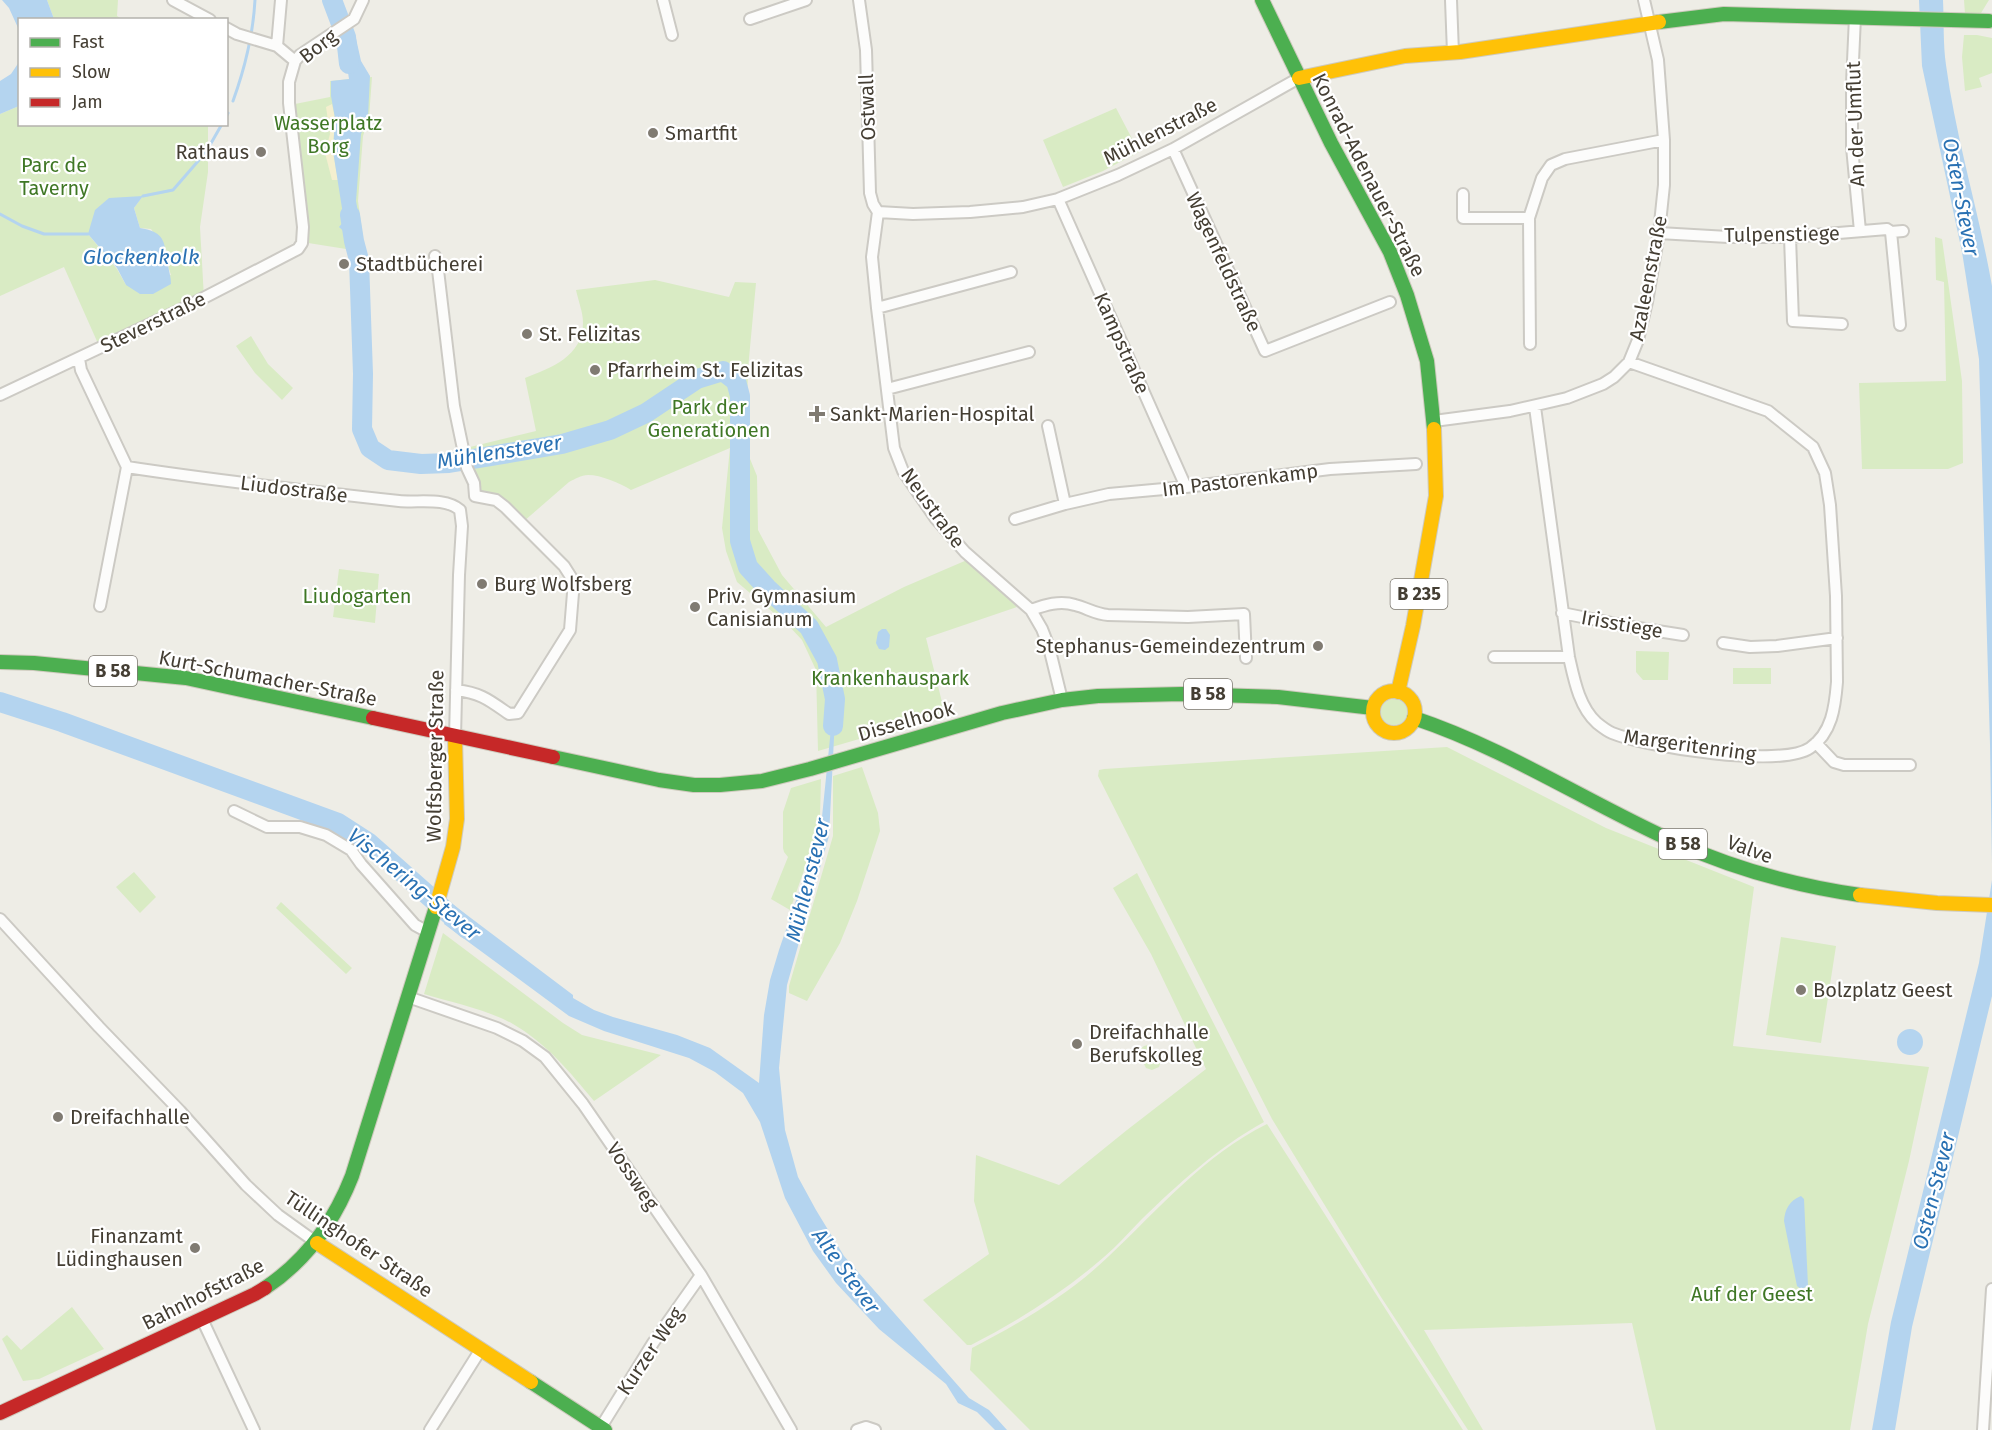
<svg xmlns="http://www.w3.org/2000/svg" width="1992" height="1430" font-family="'Fira Sans',sans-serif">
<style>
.green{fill:#d9ebc4;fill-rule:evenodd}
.sand{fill:#f4efcf}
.water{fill:#b4d4ef}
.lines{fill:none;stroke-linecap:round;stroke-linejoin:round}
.stream{stroke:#b4d4ef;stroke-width:3}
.river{stroke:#b4d4ef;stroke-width:20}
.street-casing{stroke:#cccac4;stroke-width:14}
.fast-casing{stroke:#cecabd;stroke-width:16}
.slow-casing{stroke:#cecabd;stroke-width:16}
.jam-casing{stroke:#cecabd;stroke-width:16}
.street{stroke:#fcfcfb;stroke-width:10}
.fast{stroke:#4caf50;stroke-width:14}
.slow{stroke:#ffc107;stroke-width:14}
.jam{stroke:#c62828;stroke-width:14}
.poi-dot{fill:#807b72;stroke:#fff;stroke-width:2}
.labels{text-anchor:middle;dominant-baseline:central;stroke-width:4.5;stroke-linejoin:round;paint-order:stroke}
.shield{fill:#fff;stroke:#7c7870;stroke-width:1.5}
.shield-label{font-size:18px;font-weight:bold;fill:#443e33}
.street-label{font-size:20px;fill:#443e33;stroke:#fff}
.park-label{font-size:20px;fill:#3f7725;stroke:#fff}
.poi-label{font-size:20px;fill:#443e33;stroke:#fff;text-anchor:start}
.water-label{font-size:21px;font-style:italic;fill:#2971b3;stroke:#fff}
</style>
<rect width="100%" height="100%" fill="#eeede6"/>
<path class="green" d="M47,0H118L117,16L122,19H54Z
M1964,0H1989L1981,13L1965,14Z
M1964,35H1977L1992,38V73L1979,78L1982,87L1965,91L1962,57Z
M372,77L369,118L363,136L358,201L365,252L302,242L290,105L330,97V81Z
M19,106L20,124L208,125V172L200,227L204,298L100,348L64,267L0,296V114ZM142,197L134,208L140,228L151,229L168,253V266L171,275L126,285L117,269L88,234Z
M1116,108L1139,152L1103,171L1063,187L1043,140Z
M1935,237L1942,239L1962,381L1963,463L1948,469H1862L1859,383L1946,381L1944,282L1936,280Z
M655,280L729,297L735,282L756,283L748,369H723L696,376L644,411L607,428L560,441L472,457L470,447L536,431L525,378C551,368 583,356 583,323C583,312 578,300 576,290Z
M251,336L268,364L293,388L282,400L255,373L236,346Z
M748,370L746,449L757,476L758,530L782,575L826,627L904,587L967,560L1017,607L926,638L945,714L818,751L816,670L802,640L788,625L737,582L726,551L722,528L730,448L631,490C620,483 601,475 588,475C581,475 575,479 569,482L523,522L482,494L473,462L562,447L610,432L649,416L698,382L724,373Z
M339,569L379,574L375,623L333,617Z
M1636,651L1669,652L1668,680H1643L1636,672Z
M1733,668H1771V684H1733Z
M1381 712a13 13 0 1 1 26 0a13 13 0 1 1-26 0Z
M1447,747L1606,828L1754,887L1733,1046L1929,1067L1909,1161L1868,1324L1850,1430H1656L1632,1323L1424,1330L1483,1430H1468L1381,1297L1272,1119L1098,776L1099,770L1104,769Z
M862,767L878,813L880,831L857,901L840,943L807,1001L789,993V986L833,836V776Z
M821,779L820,817L815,839L790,910L771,899L788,857L784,852L783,848V812L791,788Z
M134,872L156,897L140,913L116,887Z
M1137,873L1264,1122C1217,1148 1178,1184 1140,1221C1128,1233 1117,1246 1104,1257C1064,1292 1018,1321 971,1345H967L923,1300L989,1254L974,1201L976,1155L1059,1185L1127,1130L1206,1069L1151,954L1113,888Z
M281,902L352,968L346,974L276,908Z
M443,933L563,1023L582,1035L661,1055L594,1101C570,1072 546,1043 513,1024C486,1009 453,1003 424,994Z
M1781,937L1836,946L1821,1043L1766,1035Z
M1152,1044L1151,1052L1158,1055L1161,1061L1159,1067L1152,1070L1146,1068L1143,1062L1145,1056L1138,1051L1144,1046Z
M1267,1124L1463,1430H1030L970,1370L972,1348C1019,1324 1071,1293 1109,1256C1158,1210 1204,1155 1267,1124Z
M72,1307L104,1349L39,1379L23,1381L2,1339L7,1335L21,1350Z"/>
<path class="sand" d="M332,104L335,118L333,151L338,180H332L325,153L330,134L326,107Z"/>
<path class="water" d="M2,0H47L54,19L20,20L19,30L9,8Z
M1919,0H1943C1944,21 1943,44 1946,65C1956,139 1979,212 1992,286V864L1990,744L1979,359L1962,252L1922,66Z
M352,33L355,34L361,61L370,76L368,116L361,134L356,201L363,240L357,239V241L350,240V237L339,227L344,221L333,151L335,118L331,96V81L349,79L343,40Z
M19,62V106L0,114V81L11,74Z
M143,196L134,208L140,228C166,232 164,242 168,265C169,272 171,277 171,284L153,294H140L126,285L117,268L88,234L95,210L109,198Z
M882,629H886L890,635L889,647L885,650L879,649L876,643L878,632Z
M834,699H836L829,836L787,985L779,1068L785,1130L798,1177L816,1210L844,1256L969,1398L989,1410L1007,1430H995L977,1412L958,1403L946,1384L879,1329L836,1283L813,1251L785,1198L760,1122L743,1093L715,1072L689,1058L604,1031L569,1016L444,924L451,903L573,995V998L594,1010L613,1017L677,1035L710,1048L759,1083L764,1015L770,980L779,950L817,839L822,817Z
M1992,880V996L1912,1327L1895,1430H1872L1891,1322L1979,963Z
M1897 1042a13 13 0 1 1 26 0a13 13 0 1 1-26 0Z
M1801,1196L1804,1199L1808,1286L1801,1289L1797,1286L1784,1221C1785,1209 1789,1201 1801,1196Z"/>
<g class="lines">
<path class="stream" d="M233,101C245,68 253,36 255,0
M226,117L228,113
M143,196L173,190L206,152L222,124
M0,214L22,226L44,234H88"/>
<path class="river" d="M332,0L346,37L349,64
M350,215L354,241L359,260L363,374L362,429L370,448L388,460L421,464L449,463L562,444L610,430L646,413L697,379L723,371L736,381L740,396V541L748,567L767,588L809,627L827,660L835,699L833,726
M0,702L62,722L338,823L369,843L448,913L467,929"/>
<defs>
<path id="street" d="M173,0L210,20
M663,0L672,35
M859,0L866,50L870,193L873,204L878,212
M1451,0L1453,53
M1855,17L1852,83V147L1860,231
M750,19L806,0
M226,28L237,34L277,46L295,61
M277,46L281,0
M1173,149L1265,351L1390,302
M1463,194V218H1529
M1058,199L1186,487
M878,212L872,257L877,308L894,448L903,471L936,519L965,552L1031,610L1042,629L1049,647L1062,700
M878,212L913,214L970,212L1023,207L1058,199L1118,175L1173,149L1299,78
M1891,232L1900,325
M1659,233L1728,237H1790L1887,229L1891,232L1903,231
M1790,237L1793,321L1842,324
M435,256L438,270L454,406L467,468L474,483L475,496
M877,308L1011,272
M1530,344L1529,218L1542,178L1551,165L1565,159L1664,140
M79,359L81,370L127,467L100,606
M887,389L1029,352
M0,395L186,307L298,249L302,243L303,227L289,103V82L295,61L300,55L354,19L363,0
M1535,407L1569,657C1574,679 1579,707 1597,723C1602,727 1607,731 1612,733C1646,747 1781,768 1810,748C1832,733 1835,707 1837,682L1836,596L1830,505L1825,473L1813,447L1768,411L1629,362
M1434,421L1510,411L1567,398L1603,384L1614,377L1629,362L1638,340L1647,302L1659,233L1664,185V140L1658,60L1644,0
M1048,426L1065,504
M127,467C217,481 308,491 399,501C418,503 445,497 460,510
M1015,519L1065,504L1109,494L1186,487L1330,469L1416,464
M1031,610C1045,605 1060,600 1075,605C1087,608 1095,614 1108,615L1188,617L1244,614L1246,658
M1562,613L1632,627L1683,635
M1723,643L1750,647L1777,646L1837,638
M1494,657H1569
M456,690C481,693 489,700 509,714L518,713L570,630L573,593L571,577L564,566L505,507L496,500L475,496
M455,737L459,575L462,526L460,510
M1816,743L1834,762L1844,765H1910
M234,811L267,827H300L326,835L351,850L361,864L415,925L428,932
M0,919L99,1027L180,1111L246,1185L278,1215L317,1243
M408,997L497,1028L523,1041L545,1057L583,1104L701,1275L791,1430
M202,1319L254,1430
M601,1427L653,1343L701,1275
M430,1430L481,1349
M857,1430L866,1427L875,1430
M1983,1430L1992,1289"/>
<path id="fast" d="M1262,0L1331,143L1390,252L1407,295L1427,361L1434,429
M1659,22L1724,14L1989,21
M0,662L34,663L186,678L373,718
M1414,718C1507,749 1588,803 1677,843C1735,869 1797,886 1860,895
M553,757L659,780L694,785H720L762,781L810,769L1002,713L1062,700L1098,696L1182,694L1278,697L1373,708
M265,1288C307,1260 334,1222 352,1176L436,907
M531,1382L605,1430"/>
<path id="slow" d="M1299,78L1405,56L1460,52L1659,22
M1373 712a21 21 0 1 1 42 0a21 21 0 1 1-42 0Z
M1398,692L1413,626L1436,496L1434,429
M1860,895L1937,903L1992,905
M436,907L453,847L457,819L455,737
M317,1243L531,1382"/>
<path id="jam" d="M373,718L553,757
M0,1413L255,1294L265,1288"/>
</defs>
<use href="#street" class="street-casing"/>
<use href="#fast" class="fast-casing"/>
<use href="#slow" class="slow-casing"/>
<use href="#jam" class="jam-casing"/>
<use href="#street" class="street"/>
<use href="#fast" class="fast"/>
<use href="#slow" class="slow"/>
<use href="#jam" class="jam"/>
</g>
<g class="poi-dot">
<circle cx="653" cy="133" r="6"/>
<circle cx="261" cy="152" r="6"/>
<circle cx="344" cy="264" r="6"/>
<circle cx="527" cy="334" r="6"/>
<circle cx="595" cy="370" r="6"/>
<path d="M814 405h6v6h6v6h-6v6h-6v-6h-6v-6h6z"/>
<circle cx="482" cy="584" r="6"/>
<circle cx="695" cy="607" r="6"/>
<circle cx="1318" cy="646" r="6"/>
<circle cx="1801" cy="990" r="6"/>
<circle cx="1077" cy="1044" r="6"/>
<circle cx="58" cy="1117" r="6"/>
<circle cx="195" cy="1248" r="6"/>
</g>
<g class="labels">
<g class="shield">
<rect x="1390.5" y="579" width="57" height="30" rx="4.5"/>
<rect x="89" y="656" width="48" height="30" rx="4.5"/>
<rect x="1184" y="679" width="48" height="30" rx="4.5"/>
<rect x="1659" y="829" width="48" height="30" rx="4.5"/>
</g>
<g class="shield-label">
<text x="1419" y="594">B 235</text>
<text x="113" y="671">B 58</text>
<text x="1208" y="694">B 58</text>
<text x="1683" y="844">B 58</text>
</g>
<g class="street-label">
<text transform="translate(318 46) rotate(-38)">Borg</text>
<text transform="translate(867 107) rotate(-92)">Ostwall</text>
<text transform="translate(1855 124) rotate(-92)">An der Umflut</text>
<text transform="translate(1160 131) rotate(-27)">Mühlenstraße</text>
<text transform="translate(1369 175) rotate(63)">Konrad-Adenauer-Straße</text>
<text transform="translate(1782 234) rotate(-1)">Tulpenstiege</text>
<text transform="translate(1224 262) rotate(65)">Wagenfeldstraße</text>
<text transform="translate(1648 278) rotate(-79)">Azaleenstraße</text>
<text transform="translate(153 322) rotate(-26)">Steverstraße</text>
<text transform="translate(1122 343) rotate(66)">Kampstraße</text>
<text transform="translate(1240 480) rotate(-7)">Im Pastorenkamp</text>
<text transform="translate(294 489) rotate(7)">Liudostraße</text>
<text transform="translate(933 508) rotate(54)">Neustraße</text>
<text transform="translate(1622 624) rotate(10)">Irisstiege</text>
<text transform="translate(268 678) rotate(11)">Kurt-Schumacher-Straße</text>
<text transform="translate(906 721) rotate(-16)">Disselhook</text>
<text transform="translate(1690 745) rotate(8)">Margeritenring</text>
<text transform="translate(435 756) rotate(-89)">Wolfsberger Straße</text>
<text transform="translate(1750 849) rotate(20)">Valve</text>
<text transform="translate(633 1176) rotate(56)">Vossweg</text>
<text transform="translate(359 1244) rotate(34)">Tüllinghofer Straße</text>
<text transform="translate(203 1294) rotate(-27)">Bahnhofstraße</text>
<text transform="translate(650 1351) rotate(-56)">Kurzer Weg</text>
</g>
<g class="park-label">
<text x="328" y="123">Wasserplatz<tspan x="328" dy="23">Borg</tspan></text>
<text x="54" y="165">Parc de<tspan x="54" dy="23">Taverny</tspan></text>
<text x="709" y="407">Park der<tspan x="709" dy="23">Generationen</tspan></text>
<text x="357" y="596">Liudogarten</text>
<text x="890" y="678">Krankenhauspark</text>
<text x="1752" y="1294">Auf der Geest</text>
</g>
<g class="poi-label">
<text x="665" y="133">Smartfit</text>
<text x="249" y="152" text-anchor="end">Rathaus</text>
<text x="356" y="264">Stadtbücherei</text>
<text x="539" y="334">St. Felizitas</text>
<text x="607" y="370">Pfarrheim St. Felizitas</text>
<text x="830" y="414">Sankt-Marien-Hospital</text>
<text x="494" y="584">Burg Wolfsberg</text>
<text x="707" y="596">Priv. Gymnasium<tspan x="707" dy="23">Canisianum</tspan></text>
<text x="1306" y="646" text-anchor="end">Stephanus-Gemeindezentrum</text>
<text x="1813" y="990">Bolzplatz Geest</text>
<text x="1089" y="1032">Dreifachhalle<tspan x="1089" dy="23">Berufskolleg</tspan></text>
<text x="70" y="1117">Dreifachhalle</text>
<text x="183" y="1236" text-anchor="end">Finanzamt<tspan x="183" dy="23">Lüdinghausen</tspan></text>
</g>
<g class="water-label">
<text transform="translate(1961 197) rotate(79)">Osten-Stever</text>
<text x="141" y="257">Glockenkolk</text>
<text transform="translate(499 452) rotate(-9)">Mühlenstever</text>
<text transform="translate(808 880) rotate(-76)">Mühlenstever</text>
<text transform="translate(414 884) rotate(39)">Vischering-Stever</text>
<text transform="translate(1934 1191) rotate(-76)">Osten-Stever</text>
<text transform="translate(846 1271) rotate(54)">Alte Stever</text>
</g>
</g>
<rect x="18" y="18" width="210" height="108" fill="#ffffff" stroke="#b4b2ad" stroke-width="1.5"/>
<rect x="30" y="38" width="30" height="9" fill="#4caf50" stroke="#b4b2ad" stroke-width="1.5"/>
<text x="72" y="48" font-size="18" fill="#443e33">Fast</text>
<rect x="30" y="68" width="30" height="9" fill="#ffc107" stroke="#b4b2ad" stroke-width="1.5"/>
<text x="72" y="78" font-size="18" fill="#443e33">Slow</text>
<rect x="30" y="98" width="30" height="9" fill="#c62828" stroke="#b4b2ad" stroke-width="1.5"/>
<text x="72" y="108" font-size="18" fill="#443e33">Jam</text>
</svg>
